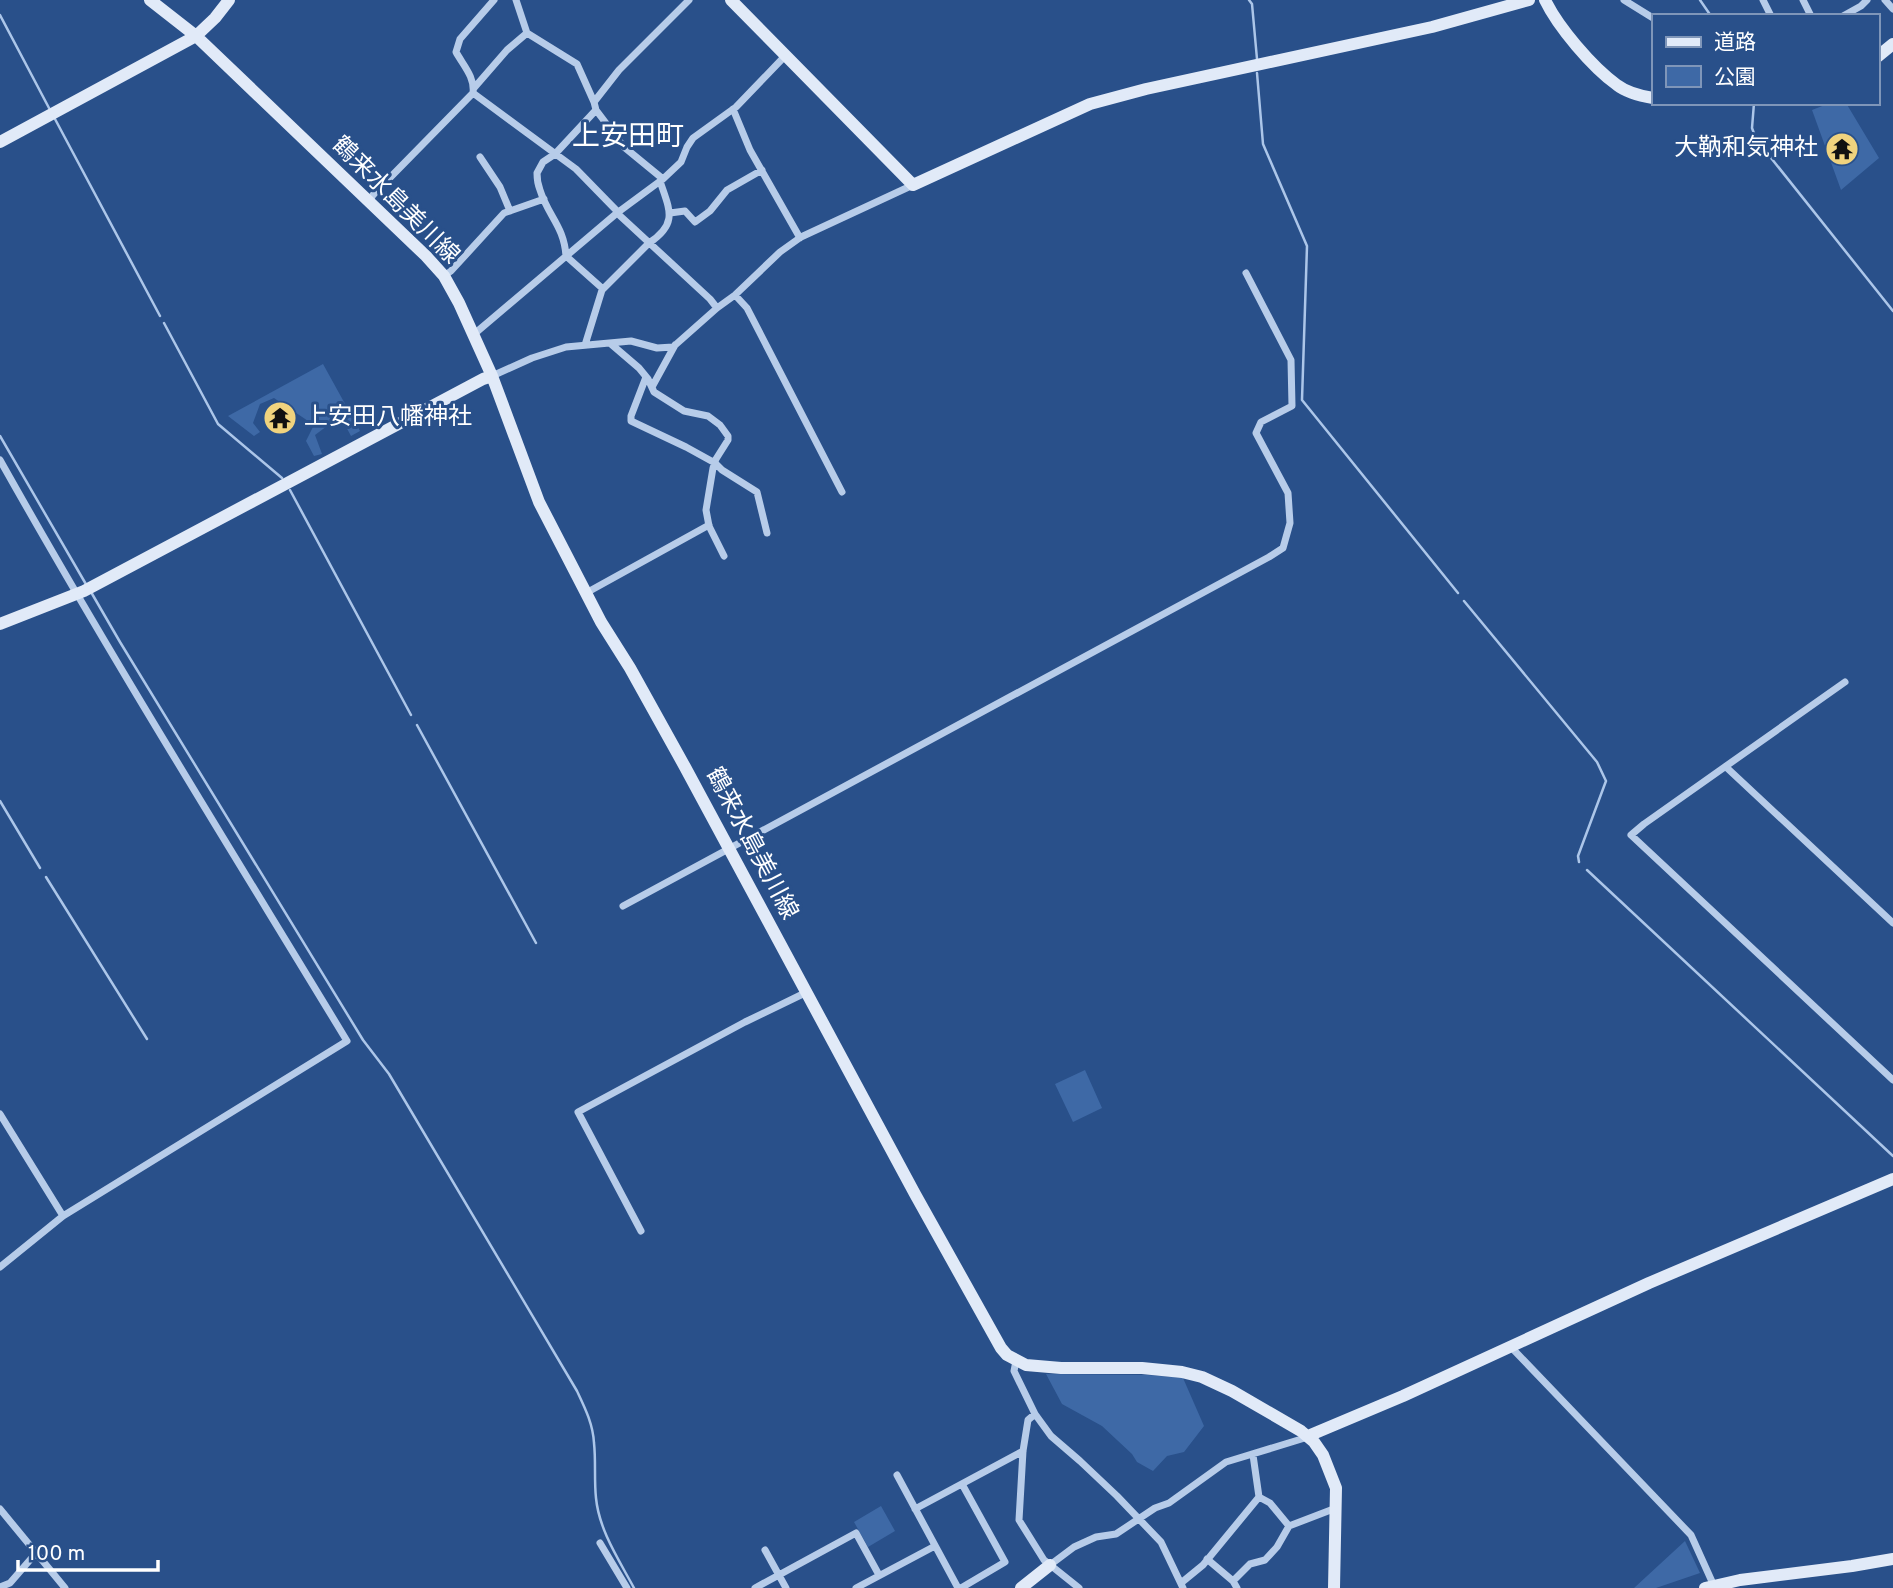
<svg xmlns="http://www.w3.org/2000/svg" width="1893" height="1588" font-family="Overpass,'Noto Sans JP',sans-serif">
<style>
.green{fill:#3e69a6}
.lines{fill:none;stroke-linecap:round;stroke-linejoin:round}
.stream{stroke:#acc6e9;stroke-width:2.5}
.street{stroke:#b7cce9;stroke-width:7}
.secondary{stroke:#e1eaf8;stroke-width:12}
.labels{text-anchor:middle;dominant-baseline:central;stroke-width:6;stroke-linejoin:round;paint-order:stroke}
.poi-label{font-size:24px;fill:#fff;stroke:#29508a;text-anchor:end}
.street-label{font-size:24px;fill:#fff;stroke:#29508a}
.quarter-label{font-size:28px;fill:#fff;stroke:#29508a}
</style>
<rect width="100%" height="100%" fill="#29508a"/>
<path class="green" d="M1830,103H1846L1879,158L1841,190L1812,110Z
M323,364L360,431L351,436L344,423H331L315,435L322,454L314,456L306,441L314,425L274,398L260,404L253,423L260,432L254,436L228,416Z
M1085,1070L1102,1108L1073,1122L1055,1084Z
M1046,1374L1148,1375L1183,1378L1204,1426L1184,1452L1167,1456L1153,1471L1137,1462L1132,1454L1102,1426L1062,1404Z
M881,1506L895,1531L868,1547L854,1522Z
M1685,1541L1700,1573L1656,1588H1634Z"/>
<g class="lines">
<path class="stream" d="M1249,0L1252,4L1257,59
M1700,0L1711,16
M0,15L49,108
M1257,73L1263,144L1307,246L1302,400L1458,593
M1754,103L1752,128L1756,139L1893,311
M55,119L160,316
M164,323L218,424L282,478
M0,436L87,586
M290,490L411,715
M91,592L120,642L363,1040L389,1074L577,1391C585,1408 593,1424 594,1443C596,1461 594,1480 596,1498C599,1530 619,1560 634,1588
M1464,601L1597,762L1606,781L1578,856L1579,862
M417,725L536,943
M0,801L40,868
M1587,870L1893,1156
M46,877L147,1039"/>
<path class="street" d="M516,0L527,33L577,64L594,102
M1624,0L1653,18
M1763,0L1771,16
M1803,0L1811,16
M1885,0L1893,9
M1843,16L1861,6L1867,0
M474,88L507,50L527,33
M473,93L576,169L616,210L617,213L710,299L717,308
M473,93C475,77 463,65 456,52L460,39L494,0
M733,109L750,150L800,238
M480,157L500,187L510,211
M663,179L681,162L687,147L693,138L736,107L785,56
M369,202L373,195L473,93
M670,213L685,211L695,222L710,211L727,190L762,170
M444,276L451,271L504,213L544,199
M603,289L566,256C564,226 548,216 540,190C538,185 537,179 537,173L543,162L555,154L596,110L594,102L619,70L689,0
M735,295L747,308L842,492
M473,335L617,213L663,179L624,147L596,110
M611,344L639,368L648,379L654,392L684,411L708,416L720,425L728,436V440L716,459L713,468L706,510L709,526L724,556
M585,345L602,290L649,243C679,223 669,209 660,181
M492,376L532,358L566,347L631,341L657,348L673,347L717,308L735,295L780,252L801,237L913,185
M646,377L631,416V421L686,447L715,463L722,470L757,492L767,533
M652,387L675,345
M0,460C110,656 230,848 347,1041L63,1216L0,1267
M586,593L709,525
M1845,682L1644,824L1631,835L1893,1080
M1726,767L1893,923
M623,906L1269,557L1283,548L1290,523L1288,493L1256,433L1261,422L1292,406L1291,360L1246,273
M0,1114L63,1216
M641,1231L578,1112L745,1022L807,992
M1510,1346L1691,1535L1714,1586
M1016,1361L1014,1371L1035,1414L1051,1436L1080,1461L1117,1496L1161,1542L1183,1588
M1035,1414L1028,1420L1023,1451L1019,1520L1044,1560L1079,1588
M897,1475L958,1588
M1259,1497L1270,1503L1289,1526L1336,1508
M0,1509L65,1588
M915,1509L1023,1451
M600,1543L627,1588
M765,1550L786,1588
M1207,1559L1233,1581L1237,1588
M1050,1565L1074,1547L1096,1537L1116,1534L1155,1508L1169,1503L1226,1462L1308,1437
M1233,1581L1250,1564L1265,1560L1277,1547L1289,1526
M1181,1583L1203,1565L1259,1497L1253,1455
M0,1587L10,1583L36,1553
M755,1588L856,1533L879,1575
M856,1588L935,1546
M961,1588L1005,1562L962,1484"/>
<path class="secondary" d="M150,0L196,36L426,256L444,276L459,303L492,376L539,502L601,622L630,668L685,767L915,1194L1001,1348L1007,1355L1026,1365L1061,1368H1142L1182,1372L1202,1377L1232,1391L1301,1431L1314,1442L1323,1455L1336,1488L1334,1588
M731,0L913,185L1090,104L1146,89L1432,27L1529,0
M1545,0C1558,27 1592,67 1617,85C1626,92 1641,96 1653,98
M1877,57L1893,44
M0,142L196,36L215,18L229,0
M0,624L84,591L483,379L492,376
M1308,1436L1403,1396L1649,1283L1893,1179
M1021,1588L1050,1565
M1705,1588L1740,1580L1852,1566L1893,1559"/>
</g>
<defs>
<symbol id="temple-disc" viewBox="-11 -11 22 22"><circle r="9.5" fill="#f0d37e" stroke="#29508a"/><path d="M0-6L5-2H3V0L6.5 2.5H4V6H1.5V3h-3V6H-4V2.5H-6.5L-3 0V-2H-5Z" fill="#111"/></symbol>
</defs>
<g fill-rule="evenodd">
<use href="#temple-disc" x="1823" y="130" width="38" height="38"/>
<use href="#temple-disc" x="261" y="399" width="38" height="38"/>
</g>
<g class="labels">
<g class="poi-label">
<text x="1818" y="149">大靹和気神社</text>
<text x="304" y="418" text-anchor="start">上安田八幡神社</text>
</g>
<g class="street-label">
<text transform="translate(395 201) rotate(45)">鶴来水島美川線</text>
<text transform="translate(751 844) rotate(62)">鶴来水島美川線</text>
</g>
<g class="quarter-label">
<text x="628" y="138">上安田町</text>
</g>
</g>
<rect x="1652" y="14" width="228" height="91" fill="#29508a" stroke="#7f96b9" stroke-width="2"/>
<rect x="1666" y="37" width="35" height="10" fill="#e1eaf8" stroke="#7f96b9" stroke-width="2"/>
<text x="1714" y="49" font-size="21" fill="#ffffff">道路</text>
<rect x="1666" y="66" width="35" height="21" fill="#3e69a6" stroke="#7f96b9" stroke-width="2"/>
<text x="1714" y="84" font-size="21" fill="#ffffff">公園</text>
<path d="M18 1560v10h140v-10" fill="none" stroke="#ffffff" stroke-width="3.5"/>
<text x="28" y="1560" font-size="21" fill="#ffffff" stroke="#29508a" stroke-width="5" paint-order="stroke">100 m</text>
</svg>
